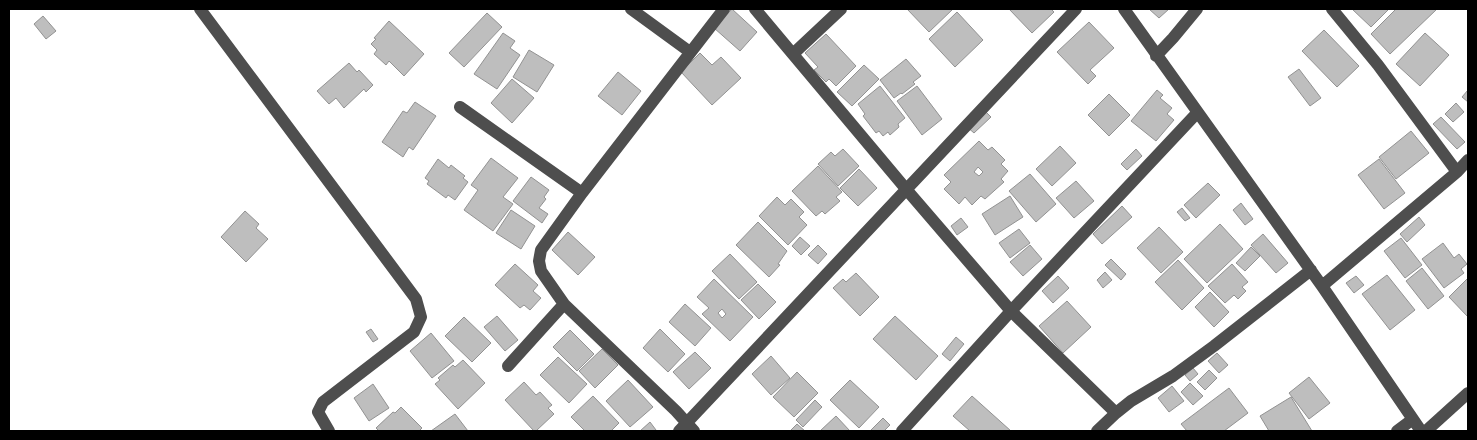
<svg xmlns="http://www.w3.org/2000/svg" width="1477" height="440" font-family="'Archivo Narrow',sans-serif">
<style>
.building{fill:#bebebe;stroke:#929292;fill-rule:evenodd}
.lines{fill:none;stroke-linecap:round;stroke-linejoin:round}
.minor{stroke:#4e4e4e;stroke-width:12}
</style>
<rect width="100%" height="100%" fill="#fff"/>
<path class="building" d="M732,9L757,32L740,51L714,28Z
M907,9H953L929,32Z
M1009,9H1051L1054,12L1032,33Z
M1149,9H1169L1159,18Z
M1352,9H1389L1371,27Z
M1396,9H1437L1390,54L1371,34Z
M957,12L983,40L955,67L929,39Z
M487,13L502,27L464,67L449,53Z
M43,16L56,31L46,39L34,24Z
M389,21L424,54L404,76L389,61L386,65L374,54L377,50L371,44L376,39L374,38Z
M1089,22L1114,48L1090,70L1096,76L1088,84L1057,52Z
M1324,30L1359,66L1337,87L1302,51Z
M503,33L515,41L510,48L520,55L497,89L474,74Z
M1425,33L1449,55L1420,86L1396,64Z
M826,34L856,66L836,86L829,79L826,82L814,70L818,67L805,53Z
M529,50L554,65L537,92L513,77Z
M700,53L712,65L721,57L741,78L712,105L681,72Z
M906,59L921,76L913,82L915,84L902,94L901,93L894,98L880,80Z
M349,63L357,72L359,70L373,85L366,92L364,89L344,108L336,98L329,104L317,91Z
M864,65L879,79L852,106L837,92Z
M1299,69L1321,98L1310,106L1288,77Z
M618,72L641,91L622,115L598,96Z
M512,79L534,98L512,123L491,103Z
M880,86L905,118L898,124L899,127L890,135L888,132L883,136L879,131L876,133L863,116L865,114L858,104Z
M917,86L942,119L922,135L897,101Z
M1157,90L1163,95L1160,98L1172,108L1167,114L1174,120L1156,141L1131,121Z
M1468,90V102L1462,97Z
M1109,94L1130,115L1109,136L1088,115Z
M415,102L436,116L413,150L409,147L403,157L382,142L403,111L407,113Z
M1456,103L1464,112L1453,122L1445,114Z
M983,109L991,117L974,133L966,126Z
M1441,117L1465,142L1457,149L1433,124Z
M1411,131L1429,153L1396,179L1379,157Z
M979,141L988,150L992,147L1005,160L1001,164L1008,171L1001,179L1004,182L985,199L981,196L972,205L965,197L959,204L944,189L951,182L944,175ZM978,167L983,172L979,176L974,172Z
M1060,146L1076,163L1052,186L1036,169Z
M843,149L859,166L838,186L818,164L831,152L835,156Z
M1136,149L1142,156L1127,170L1121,164Z
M491,158L518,178L503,197L513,204L493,231L464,210L478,190L471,185Z
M438,159L449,168L451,165L465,176L463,178L468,182L455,200L448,195L446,198L427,184L429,181L425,178Z
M1379,159L1405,193L1384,209L1358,175Z
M818,166L842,192L836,197L840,201L825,214L822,211L816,216L792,191Z
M859,169L877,188L858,206L840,188Z
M1030,174L1056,204L1036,222L1009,191Z
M531,177L549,190L544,197L546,199L539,208L548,214L542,223L513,201Z
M1076,181L1094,201L1074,218L1056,198Z
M1208,183L1220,195L1196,218L1184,205Z
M1010,196L1023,217L995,235L982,214Z
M777,197L785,205L791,199L804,212L799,217L807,225L788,245L759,216Z
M1241,203L1253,219L1245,225L1233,210Z
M1122,206L1132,217L1102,244L1093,234Z
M1182,208L1190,218L1185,221L1177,212Z
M511,210L535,226L521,249L496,233Z
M245,211L259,224L256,228L268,239L246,262L221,237Z
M1419,217L1425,225L1407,242L1400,234Z
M961,218L968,227L957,235L951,226Z
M758,222L787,251L778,264L780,265L769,277L736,245Z
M1220,224L1243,249L1207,283L1184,259Z
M1159,227L1183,252L1161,273L1137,248Z
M1019,229L1030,243L1010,258L999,243Z
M568,232L595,257L578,275L552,250Z
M1263,234L1288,263L1276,273L1251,245Z
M800,237L810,246L801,255L792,246Z
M1401,238L1422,265L1405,278L1384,251Z
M1443,243L1454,258L1459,254L1467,264L1461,269L1464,273L1444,288L1422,259Z
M818,245L827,254L818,264L808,255Z
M1030,245L1042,259L1023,276L1010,262Z
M1251,247L1260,256L1245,271L1236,263Z
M730,254L757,282L739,299L712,271Z
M1111,259L1126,274L1121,280L1105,265Z
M1178,260L1204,288L1182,310L1155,282Z
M515,264L538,285L533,291L541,298L530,310L524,305L520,308L495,285Z
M1232,264L1248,282L1242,287L1246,291L1238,299L1234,295L1225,303L1208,286Z
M1422,268L1444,296L1428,309L1406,281Z
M1105,272L1112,280L1103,288L1097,280Z
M856,273L879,297L860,316L833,288L843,279L846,282Z
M1387,275L1415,310L1390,330L1362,294Z
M1058,276L1069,288L1053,303L1042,291Z
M1356,276L1364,285L1354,293L1346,283Z
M1468,278V317L1449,297Z
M714,279L753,317L730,341L702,314L709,308L697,297ZM722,309L726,314L722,318L718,313Z
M758,284L776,302L759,319L741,300Z
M1210,292L1229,312L1214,327L1195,307Z
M1067,301L1091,327L1063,353L1039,326Z
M685,304L711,328L695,346L669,322Z
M497,316L518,340L505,351L484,327Z
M895,316L938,356L916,380L873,339Z
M464,317L491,343L472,362L445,336Z
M371,329L378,339L373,342L366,332Z
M660,329L685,354L668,372L643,348Z
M570,330L594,354L577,371L553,347Z
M431,333L454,361L432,378L410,351Z
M956,337L964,344L950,361L942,354Z
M602,349L618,365L595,388L579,371Z
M695,352L711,368L689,389L673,372Z
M1217,353L1228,365L1219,373L1208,361Z
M771,356L790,378L771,395L752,374Z
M558,357L587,384L569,403L540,375Z
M463,360L485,383L458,409L435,384L440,380L438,378L453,365L455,367Z
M1193,368L1198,374L1190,381L1185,375Z
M1209,370L1217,378L1205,390L1197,382Z
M797,372L818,393L794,417L773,397Z
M1309,377L1330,403L1309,419L1289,393Z
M628,380L653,407L630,427L606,401Z
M850,380L879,407L859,428L830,400Z
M524,382L536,395L540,392L552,405L548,408L554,414L536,431H534L505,400Z
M1190,383L1203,396L1193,405L1181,392Z
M373,384L389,408L369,421L354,398Z
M1172,386L1184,401L1169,412L1158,398Z
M1229,388L1248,413L1224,431H1187L1181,424Z
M593,396L619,423L611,431H585L571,417Z
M972,396L1011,431H970L953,416Z
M1291,397L1312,431H1269L1260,416Z
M815,400L822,407L803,427L796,420Z
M401,407L422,428L419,431H379L376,428L393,412L395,413Z
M455,414L468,431H431Z
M836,416L850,431H820Z
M883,418L890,425L884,431H870Z
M650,422L656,430L654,431H640Z
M797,424L805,431H790Z"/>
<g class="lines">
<path class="minor" d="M200,9L416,299L421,317L414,332L323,402L318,412L329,431
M631,9L690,52
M755,9L906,189L1011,311L1116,413
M1124,9L1322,286L1421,431
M1332,9L1378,65L1457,172
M793,54L841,9
M1156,56L1173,38L1197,9
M460,107L582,193
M1322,286L1457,172L1468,160
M508,366L564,304
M679,431L1076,9
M694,431L676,411L564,304L541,271L539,261L541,250L582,193L724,9
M902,431L1011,311L1197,113
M1097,431L1116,413L1131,401L1173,376L1214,346L1311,270
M1397,431L1413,419
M1426,431L1468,393"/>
</g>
<rect width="1477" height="440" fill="none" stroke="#000000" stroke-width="20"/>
</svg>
